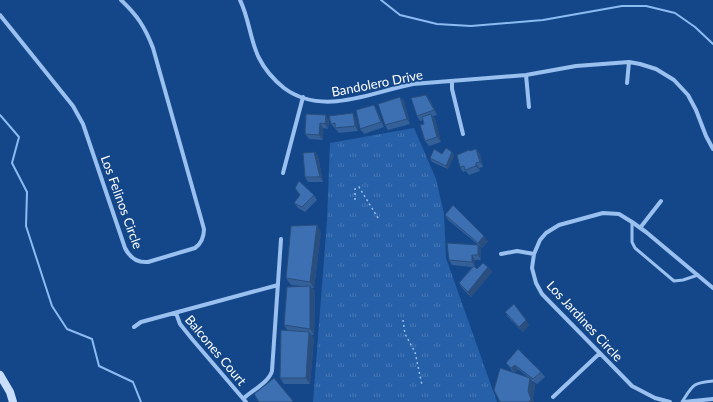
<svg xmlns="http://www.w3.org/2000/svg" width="713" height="402" font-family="Lato,sans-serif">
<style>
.grass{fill:url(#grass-tufts)}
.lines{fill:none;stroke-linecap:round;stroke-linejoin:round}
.stream{stroke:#8cbbf3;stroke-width:2}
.path{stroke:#9ac0f0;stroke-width:1.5;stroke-dasharray:2 3;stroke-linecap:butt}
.lane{stroke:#9ac0f0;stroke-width:3}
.street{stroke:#9ac0f0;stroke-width:4}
.secondary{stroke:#c8defb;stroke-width:8}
.wall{fill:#346099;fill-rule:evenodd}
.shaded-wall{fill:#2a4e7d}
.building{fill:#3c70b2;stroke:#2a4e7d}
.labels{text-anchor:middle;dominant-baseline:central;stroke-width:3.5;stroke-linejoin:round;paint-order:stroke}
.street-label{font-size:13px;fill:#fff;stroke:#144789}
</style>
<defs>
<pattern id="grass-tufts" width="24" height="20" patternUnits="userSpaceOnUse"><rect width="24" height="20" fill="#2660a8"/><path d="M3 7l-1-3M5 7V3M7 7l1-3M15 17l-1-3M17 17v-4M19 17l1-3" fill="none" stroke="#4778b5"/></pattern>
</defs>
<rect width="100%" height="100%" fill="#144789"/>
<path class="grass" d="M414,128L436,179L444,214L446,258L497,402H313L327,221L330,143Z"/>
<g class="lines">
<path class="stream" d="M381,0L400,15L437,24L471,26L543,20L622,6H646L675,13L695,27L713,44
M0,115L19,137L12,163L27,192L26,226L52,306L67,329L92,339L99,366L133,382L141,402"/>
<path class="path" d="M355,200V189L359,187L378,218
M403,320L405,334L415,352L422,385"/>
<path class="lane" d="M632,222V242L635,248L674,281L683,280L698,275
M682,402C693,385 692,383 713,381"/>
<path class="street" d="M240,0C249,18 250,40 259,58C265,70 274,80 284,88C323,117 371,92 413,84L526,75L576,66L616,63L629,62L640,64L656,69L674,80L688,95L696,110L706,136L713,149
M0,15L73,106L83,124L125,248C130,258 137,263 148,262L195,248C202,243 204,237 204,229L153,48C145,27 137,15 121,0
M526,75L529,107
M452,81V89L463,134
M627,83L629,62
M283,173L303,97
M640,228L661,201
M501,254L517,251L534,254
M176,313L180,324L192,339L246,402
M134,327L141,322L278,285
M553,397L600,353
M244,398C253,390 269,382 272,371L281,239
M670,402L655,398L632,386L542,294L536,283L532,268L534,254L540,240L546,233L559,225L603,213L619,214L632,222L646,232L713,288
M683,402L713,399"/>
<path class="secondary" d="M0,375L10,392L13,402"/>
</g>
<path class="wall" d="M400,97L404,101L410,124L388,130L385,125Z
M430,100L437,115L433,116L435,119L441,142L429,146L425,141L424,124L423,120L420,121L417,116Z
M374,105L377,110L384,127L364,134L360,129Z
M306,114L329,120L328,129L323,128V140L309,139L305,134Z
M356,118L358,131L339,133L331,124Z
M476,149L480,154L483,167L479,168L480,171L469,175L466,171L463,172L460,167L469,150L470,151Z
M314,152L318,156L323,182H308L305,177Z
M452,152L454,156L448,169L432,162L430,158L442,154Z
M314,195L317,200L305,212L298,208L294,203Z
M445,215L488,241L482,248L448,220Z
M321,232L314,288H312L315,292L314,335H311L314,338L310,384H284L280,378L288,331L284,325L301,286L291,285L286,278Z
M478,245L481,250V260H475V267L477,269L488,267L492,272L471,297L462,288L459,283L472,267L452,265L449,260Z
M505,312L529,325L523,332L508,317Z
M518,349L541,372L545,377L537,384L532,381L535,385L533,398L506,363ZM518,369L528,377L515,373Z"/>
<path class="shaded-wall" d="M426,95L430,100L437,115L434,110Z
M400,97L404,101L410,124L407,119Z
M374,105L377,110L384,127L381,122Z
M353,113L356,118L358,131L355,126Z
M431,114L435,119L441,142L437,137Z
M326,115L329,120L328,129L325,124Z
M320,123L323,128V140L319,135Z
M476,149L480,154L483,167L480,162Z
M314,152L318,156L323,182L320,177Z
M452,152L454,156L448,169L446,166Z
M476,163L479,168L480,171L476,166Z
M317,225L321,232L314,288L310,282Z
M484,236L488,241L482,248L478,243Z
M478,245L481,250V260L478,255Z
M472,255L475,260V267L472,262Z
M488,267L492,272L471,297L468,292Z
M310,286L315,292L314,335L310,329Z
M526,320L529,325L523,332L519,327Z
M309,332L314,338L310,384L306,378Z
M515,365L518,369L515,373L511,368Z
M530,378L535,385L533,398L534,402H529L528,391Z"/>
<path class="building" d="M426,95L434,110L417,116L411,98Z
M400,97L407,119L385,125L378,104Z
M374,105L381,122L360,129L356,110Z
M353,113L355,126L335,128V123L331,124L329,116Z
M306,114L326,115L325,124L320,123L319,135L305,134Z
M431,114L437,137L425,141L420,125L424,124L422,117Z
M446,148L452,152L446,166L430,158L434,149L442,154Z
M476,149L480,162L476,163V166L465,170L464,166L460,167L457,155L469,150L470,151Z
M314,152L320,177H305L303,153Z
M299,181L314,195L302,207L294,203L300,195L295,188Z
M453,205L484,236L478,243L445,215Z
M317,225L310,282L286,278L291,226Z
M447,243L478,245V255H472V262L449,260Z
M483,263L488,267L468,292L459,283L474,266L477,269Z
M310,286V329L284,325L287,287Z
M514,304L526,320L519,327L505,312Z
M281,330L309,332L306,378H280Z
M518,349L541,372L533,379L515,365L511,368L506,363Z
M500,368L530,378L528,391L531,399L529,402H500L494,390Z
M274,378L293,401L292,402H259L254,394Z"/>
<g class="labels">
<g class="street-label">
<text transform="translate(377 83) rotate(-11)">Bandolero Drive</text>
<text transform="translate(122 202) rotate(70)">Los Felinos Circle</text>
<text transform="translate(585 321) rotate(47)">Los Jardines Circle</text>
<text transform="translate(216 350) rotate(50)">Balcones Court</text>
</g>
</g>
</svg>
